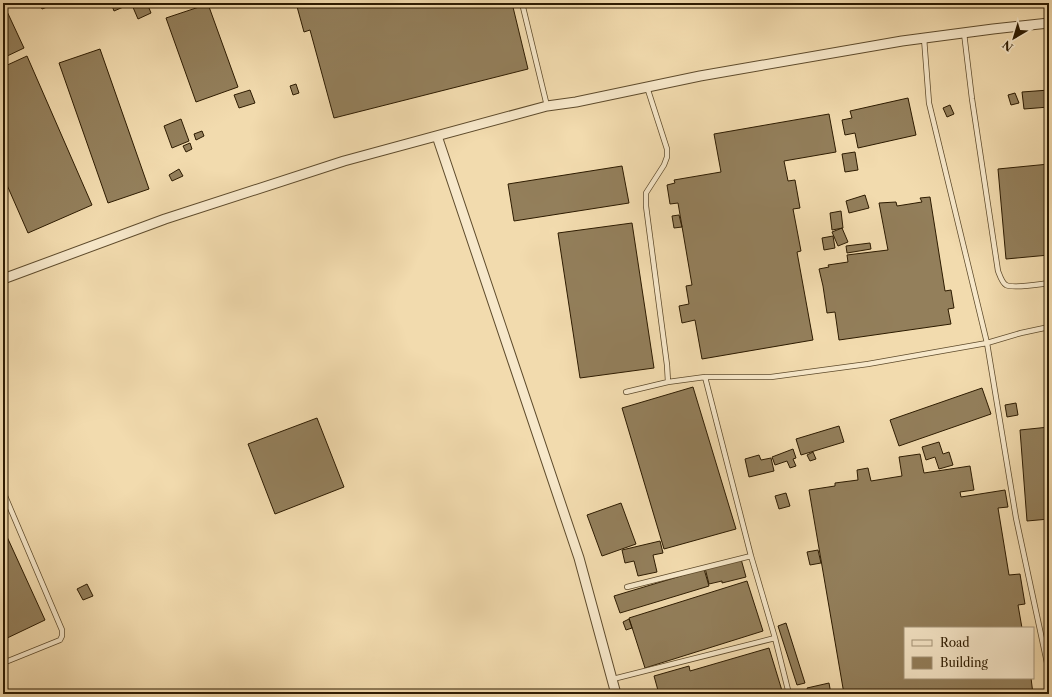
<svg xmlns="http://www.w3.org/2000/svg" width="1052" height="697" font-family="'Libre Caslon Text',serif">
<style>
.building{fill:#937f5b;stroke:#2d1b01}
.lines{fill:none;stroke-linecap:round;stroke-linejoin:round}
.lane-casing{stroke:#5e4b2c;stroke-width:6}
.street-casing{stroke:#5e4b2c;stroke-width:11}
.lane{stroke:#f7e8ca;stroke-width:4.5}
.street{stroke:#f7e8ca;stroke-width:9}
</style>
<rect width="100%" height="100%" fill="#f2dbae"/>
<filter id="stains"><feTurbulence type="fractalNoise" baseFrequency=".005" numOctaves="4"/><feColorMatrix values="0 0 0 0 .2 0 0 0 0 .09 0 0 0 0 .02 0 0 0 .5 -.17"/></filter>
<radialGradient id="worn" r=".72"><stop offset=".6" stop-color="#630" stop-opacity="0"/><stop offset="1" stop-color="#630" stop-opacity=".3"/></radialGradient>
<path class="building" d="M39,3H57L42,9Z
M111,3H128V5L114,11Z
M137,3H147L151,13L138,19L132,5Z
M296,3H512L528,69L334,118L310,30L304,32Z
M208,4L238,87L196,102L166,18Z
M4,5L24,48L3,58V6Z
M100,49L149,189L108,203L59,63Z
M27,56L92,205L28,233L3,176V67Z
M296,84L299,93L293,95L290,86Z
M250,90L255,103L239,108L234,95Z
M1049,90V107L1024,109L1022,92Z
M1015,93L1019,103L1011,105L1008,95Z
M908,98L916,135L858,148L855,133L845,135L842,120L852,118L850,111Z
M950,105L954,114L947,117L943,108Z
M829,114L836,152L784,161L788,181L795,180L800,208L793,209L801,251L797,252L813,340L702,359L695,320L682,323L679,306L689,304L686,286L692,285L678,203L670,204L667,185L675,183L674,180L721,172L714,134Z
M181,119L189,141L172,148L164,126Z
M202,131L204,136L196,140L194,134Z
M190,143L192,149L186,152L183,146Z
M855,152L858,170L845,172L842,154Z
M1049,164V255L1006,259L998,169Z
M622,166L629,203L514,221L508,184Z
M179,169L183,176L172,181L169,175Z
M865,195L869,208L849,213L846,201Z
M930,197L945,291L951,290L954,308L948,309L951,324L839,340L835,312L827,313L823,286L819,269L829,267L828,265L848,262L847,255L888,250L879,203L896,202L897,206L922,202L920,198Z
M841,211L843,228L832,230L830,213Z
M679,215L682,227L674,228L672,216Z
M632,223L654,368L580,378L558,233Z
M842,228L848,242L838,246L832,232Z
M3,230L7,239L3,240Z
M833,236L835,248L824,250L822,238Z
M870,243L871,249L847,253L846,246Z
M693,387L736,529L664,549L622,408Z
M982,388L991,414L899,446L890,420Z
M1016,403L1018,415L1007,417L1005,405Z
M317,418L344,487L275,514L248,444Z
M839,426L844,442L801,455L796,439Z
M1049,427V519L1027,521L1020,430Z
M939,442L943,454L949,452L953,465L939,469L935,457L926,460L922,447Z
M793,449L796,458L793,459L796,466L790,468L787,461L775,465L772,457Z
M813,452L816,459L810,461L807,455Z
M920,454L924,473L970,466L974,490L960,492L961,497L1005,490L1008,507L998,508L1009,575L1020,574L1025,604L1018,605L1022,628H905V678H1031L1033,694H844L809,490L835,486V483L858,480L857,470L868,468L871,481L902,476L899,457Z
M759,455L761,460L771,458L774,471L749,477L745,459Z
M786,493L790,506L779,509L775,496Z
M621,503L636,544L602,556L587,515Z
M3,528L45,620L3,640Z
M660,541L663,553L653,555L657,572L638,576L634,561L625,563L622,550Z
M818,550L821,563L810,565L807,552Z
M741,559L746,577L722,583V581L709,584L705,568Z
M704,569L709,586L620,613L614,596Z
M747,581L763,631L645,668L629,618Z
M87,584L93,596L83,600L77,589Z
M629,619L632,628L626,630L623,622Z
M786,623L805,683L797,685L778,626Z
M769,648L783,694H659L654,676L689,666L690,671Z
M829,683L831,694H809L807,688Z"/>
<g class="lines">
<defs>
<path id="lane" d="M522,3L547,106
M964,33L972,99L998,271C1000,276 1002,283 1006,285C1013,289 1040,284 1049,283
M924,38L929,103L987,343L1016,518L1049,672
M647,87L667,149V157L664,165L646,193V206L667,365L668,382
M705,377L751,556L775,638L789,694
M626,392L668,382L705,377H771L868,364L987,343L1021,333L1049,327
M3,495L5,496L62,630V636L60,640L3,663
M627,587L751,556
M613,679L775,638"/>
<path id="street" d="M437,136L579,558L616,694
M3,279L165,219L344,161L547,106L576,102L700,76L902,41L993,29L1049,23"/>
</defs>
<use href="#lane" class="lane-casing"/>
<use href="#street" class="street-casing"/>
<use href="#lane" class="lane"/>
<use href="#street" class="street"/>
</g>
<rect width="1052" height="697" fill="none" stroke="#f2dbae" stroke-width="16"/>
<rect x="4" y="4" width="1044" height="689" fill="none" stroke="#2d1b01" stroke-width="2"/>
<rect x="8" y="8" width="1036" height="681" fill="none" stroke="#2d1b01"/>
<rect x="904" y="627" width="130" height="52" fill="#f7e8ca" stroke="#a6967a"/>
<rect x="912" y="640" width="20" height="6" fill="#f7e8ca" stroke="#a6967a"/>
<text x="940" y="647" font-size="12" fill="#2d1b01">Road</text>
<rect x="912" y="657" width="20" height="12" fill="#937f5b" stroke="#a6967a"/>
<text x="940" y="667" font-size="12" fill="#2d1b01">Building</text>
<g transform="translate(1014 38) rotate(218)" stroke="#f7e8ca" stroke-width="3" paint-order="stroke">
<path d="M0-3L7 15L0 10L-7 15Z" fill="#2d1b01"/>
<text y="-6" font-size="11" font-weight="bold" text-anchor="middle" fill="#2d1b01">N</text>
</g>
<rect width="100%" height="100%" filter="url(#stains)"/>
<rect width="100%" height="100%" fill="url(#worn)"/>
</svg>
